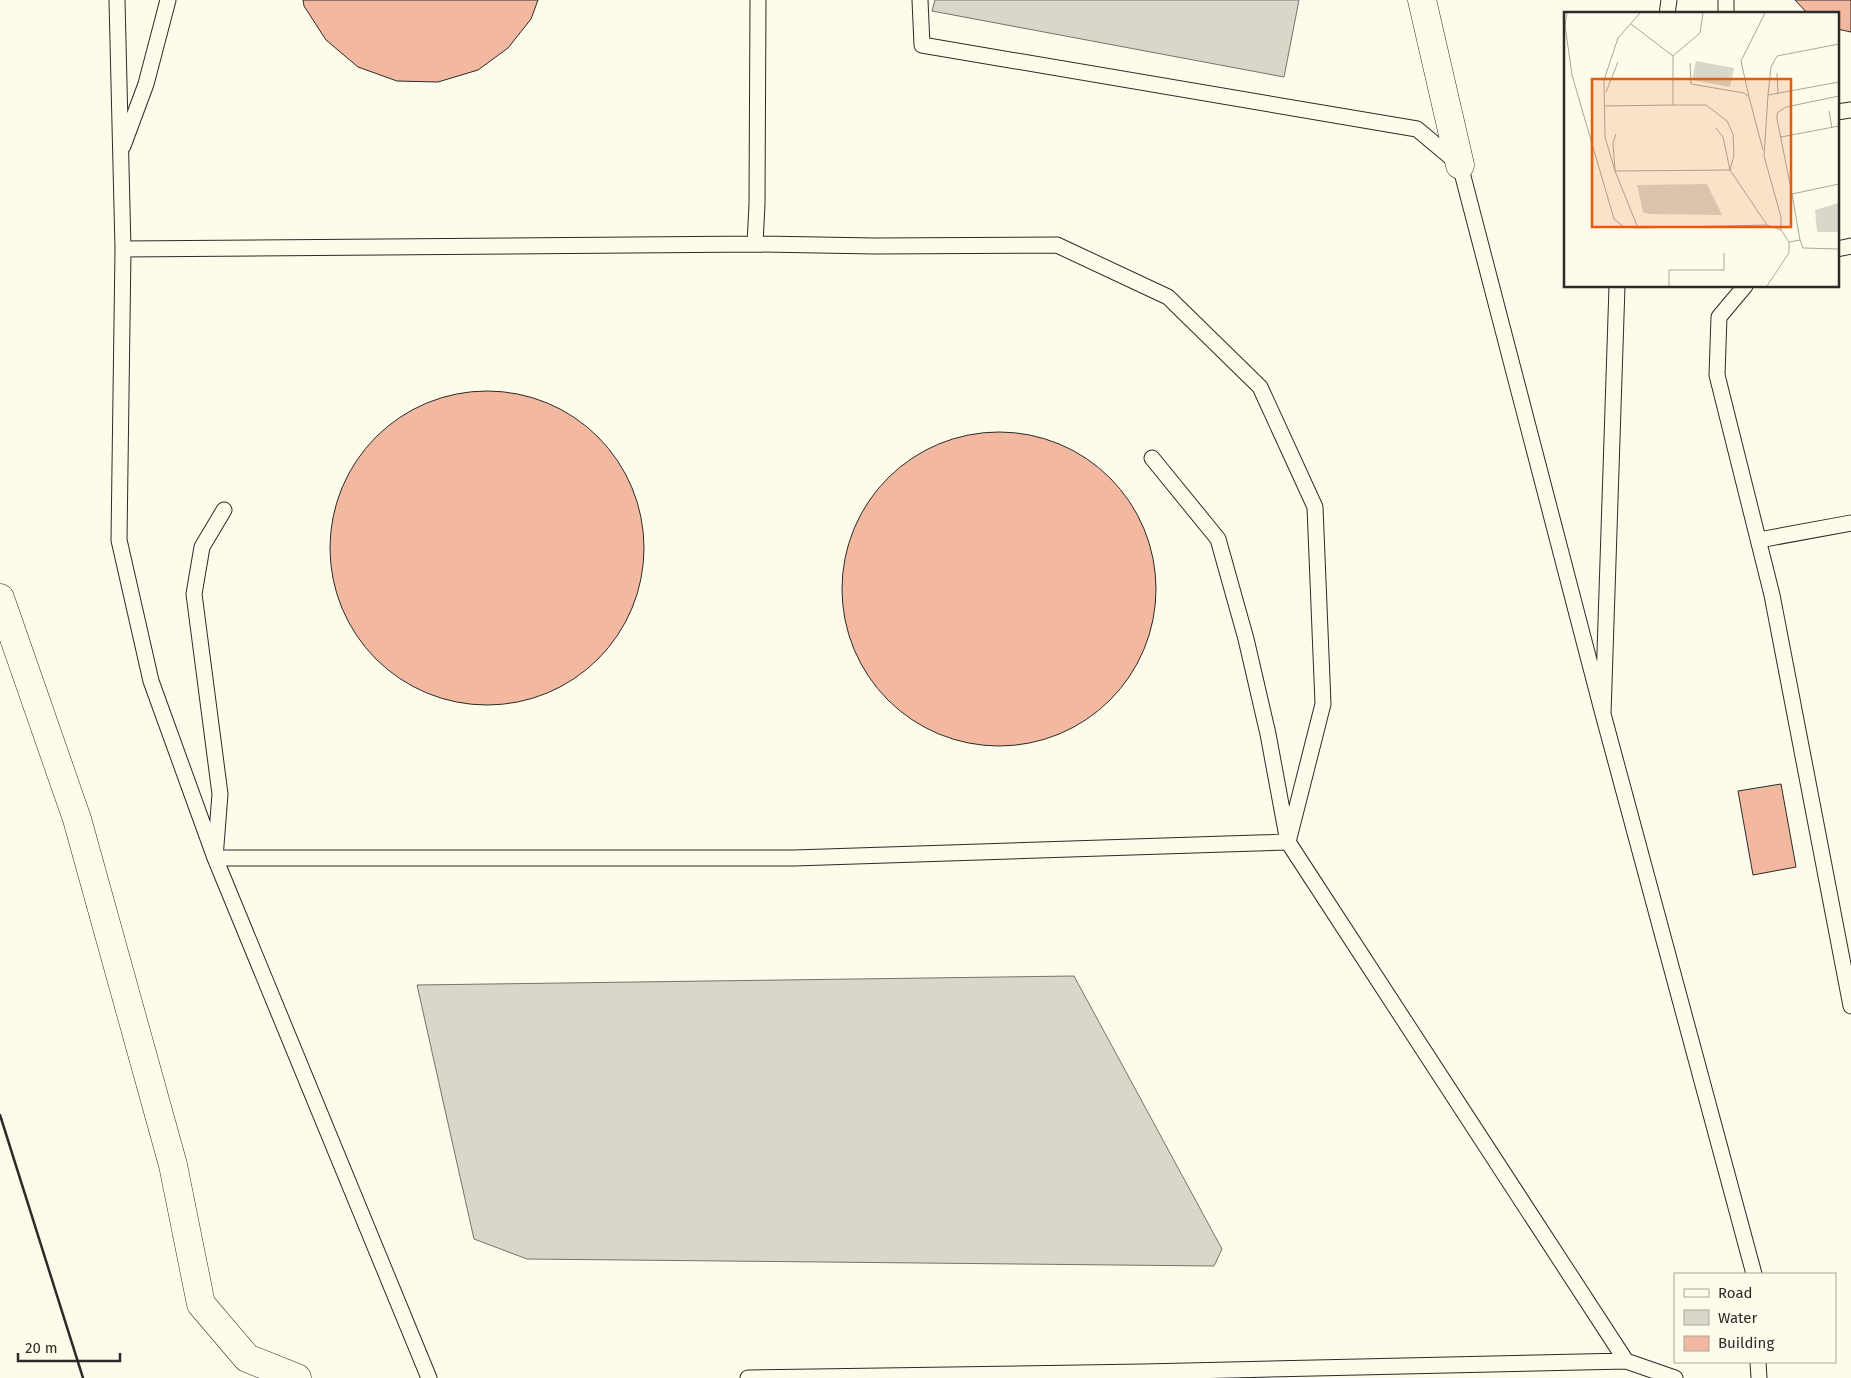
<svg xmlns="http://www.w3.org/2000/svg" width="1851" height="1378" font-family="'Fira Sans',sans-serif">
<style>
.water{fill:#d8d7c9;stroke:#74746e}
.building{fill:#f2b8a0;stroke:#2b2b2b}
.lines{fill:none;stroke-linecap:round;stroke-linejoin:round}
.service-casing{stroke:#2b2b2b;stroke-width:17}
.minor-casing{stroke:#2b2b2b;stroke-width:29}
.service{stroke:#fdfbea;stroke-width:15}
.minor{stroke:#fdfbea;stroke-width:28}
.wall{stroke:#2b2b2b;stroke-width:2.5}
.inset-road{fill:none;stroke:#a9a89e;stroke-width:1}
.view{fill:#e8590c;fill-opacity:0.15;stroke:#e8590c;stroke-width:2.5}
.inset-edge{fill:none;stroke:#2b2b2b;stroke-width:2.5}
</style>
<rect width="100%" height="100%" fill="#fdfbea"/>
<path class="water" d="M935,0H1299L1284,77L932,11Z
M1074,976L1222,1249L1214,1266L527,1259L474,1239L417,985Z"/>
<path class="building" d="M303,0H538L531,19L508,48L478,70L438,82L397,81L358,67L326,40L304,6Z
M1795,0H1851V32L1837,29V14H1808Z
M330 548a157 157 0 1 1 314 0a157 157 0 1 1-314 0Z
M842 589a157 157 0 1 1 314 0a157 157 0 1 1-314 0Z
M1781,784L1796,867L1753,875L1738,791Z"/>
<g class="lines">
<defs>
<path id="service" d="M117,0L123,249L119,540L151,681L215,858H794L1288,842L1323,704L1315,507L1260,387L1168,297L1057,245L875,246L755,244L757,204L758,0
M920,0L922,45L1417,129L1460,165L1603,714
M1726,0V14
M1667,14L1669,0
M1837,112L1851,110
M123,146L146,84L168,0
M123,249L755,244
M1837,249L1851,246
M1617,286L1603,714L1754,1274
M1745,286L1719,317L1717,375L1772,595L1851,1006
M1152,458L1218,539L1246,639L1268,734L1288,842L1626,1361
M224,510L202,547L194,594L220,794L215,858L429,1378
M1759,540L1851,523
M1758,1362L1759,1378
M748,1378L1143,1372L1626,1361L1675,1378"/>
<path id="minor" d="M1422,0L1460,165
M0,598L77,819L173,1165L201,1304L247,1358L297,1378"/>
</defs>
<use href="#service" class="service-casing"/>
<use href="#minor" class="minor-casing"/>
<use href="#service" class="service"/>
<use href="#minor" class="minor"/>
<path class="wall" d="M0,1115L83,1378"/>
</g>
<g transform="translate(1564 12)">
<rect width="275" height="275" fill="#fdfbea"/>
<path d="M132,49L170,56L166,75L128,68ZM143,172L158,203L85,202L79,200L73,173ZM275,191V220H253L251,198Z" fill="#d8d7c9"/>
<path class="inset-road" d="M3,1L1,13L8,63L50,207L60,215L74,216M76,1L54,26L40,68L41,125L51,159L166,158L170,143L169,122L163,109L142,93H109V44L136,21L139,1M67,12L109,44M275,32L213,44L207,55L204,83L275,70M126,51L127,72L180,81L185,85L199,138M213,61L214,81M42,80L54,50M204,83L200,144L217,205V218L225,230L236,228L239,236L275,237M275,84L222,95L213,101V107L228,182L275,172M185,85L177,49L201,1M41,94L109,93M265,99L268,116M152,116L159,125L166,158L203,213M52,122L49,131L51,159L74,216L203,213L217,218M217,125L275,114M228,182L236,228M105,274V258H160V241M203,274L225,241V230"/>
<path class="view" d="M28,67H227V215H28Z"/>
<rect width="275" height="275" class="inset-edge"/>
</g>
<rect x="1674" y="1273" width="162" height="90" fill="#fdfbea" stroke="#a9a89e"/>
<rect x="1684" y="1289" width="25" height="8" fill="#fdfbea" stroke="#a9a89e"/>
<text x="1718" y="1298" font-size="15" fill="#2b2b2b">Road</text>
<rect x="1684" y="1310" width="25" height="15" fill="#d8d7c9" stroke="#a9a89e"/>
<text x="1718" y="1323" font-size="15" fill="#2b2b2b">Water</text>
<rect x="1684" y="1336" width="25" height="15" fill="#f2b8a0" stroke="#a9a89e"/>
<text x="1718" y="1348" font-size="15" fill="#2b2b2b">Building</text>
<path d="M18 1353v8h102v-8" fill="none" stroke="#2b2b2b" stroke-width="2.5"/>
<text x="25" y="1353" font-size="15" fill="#2b2b2b" stroke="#fdfbea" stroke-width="4" paint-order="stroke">20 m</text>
</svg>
